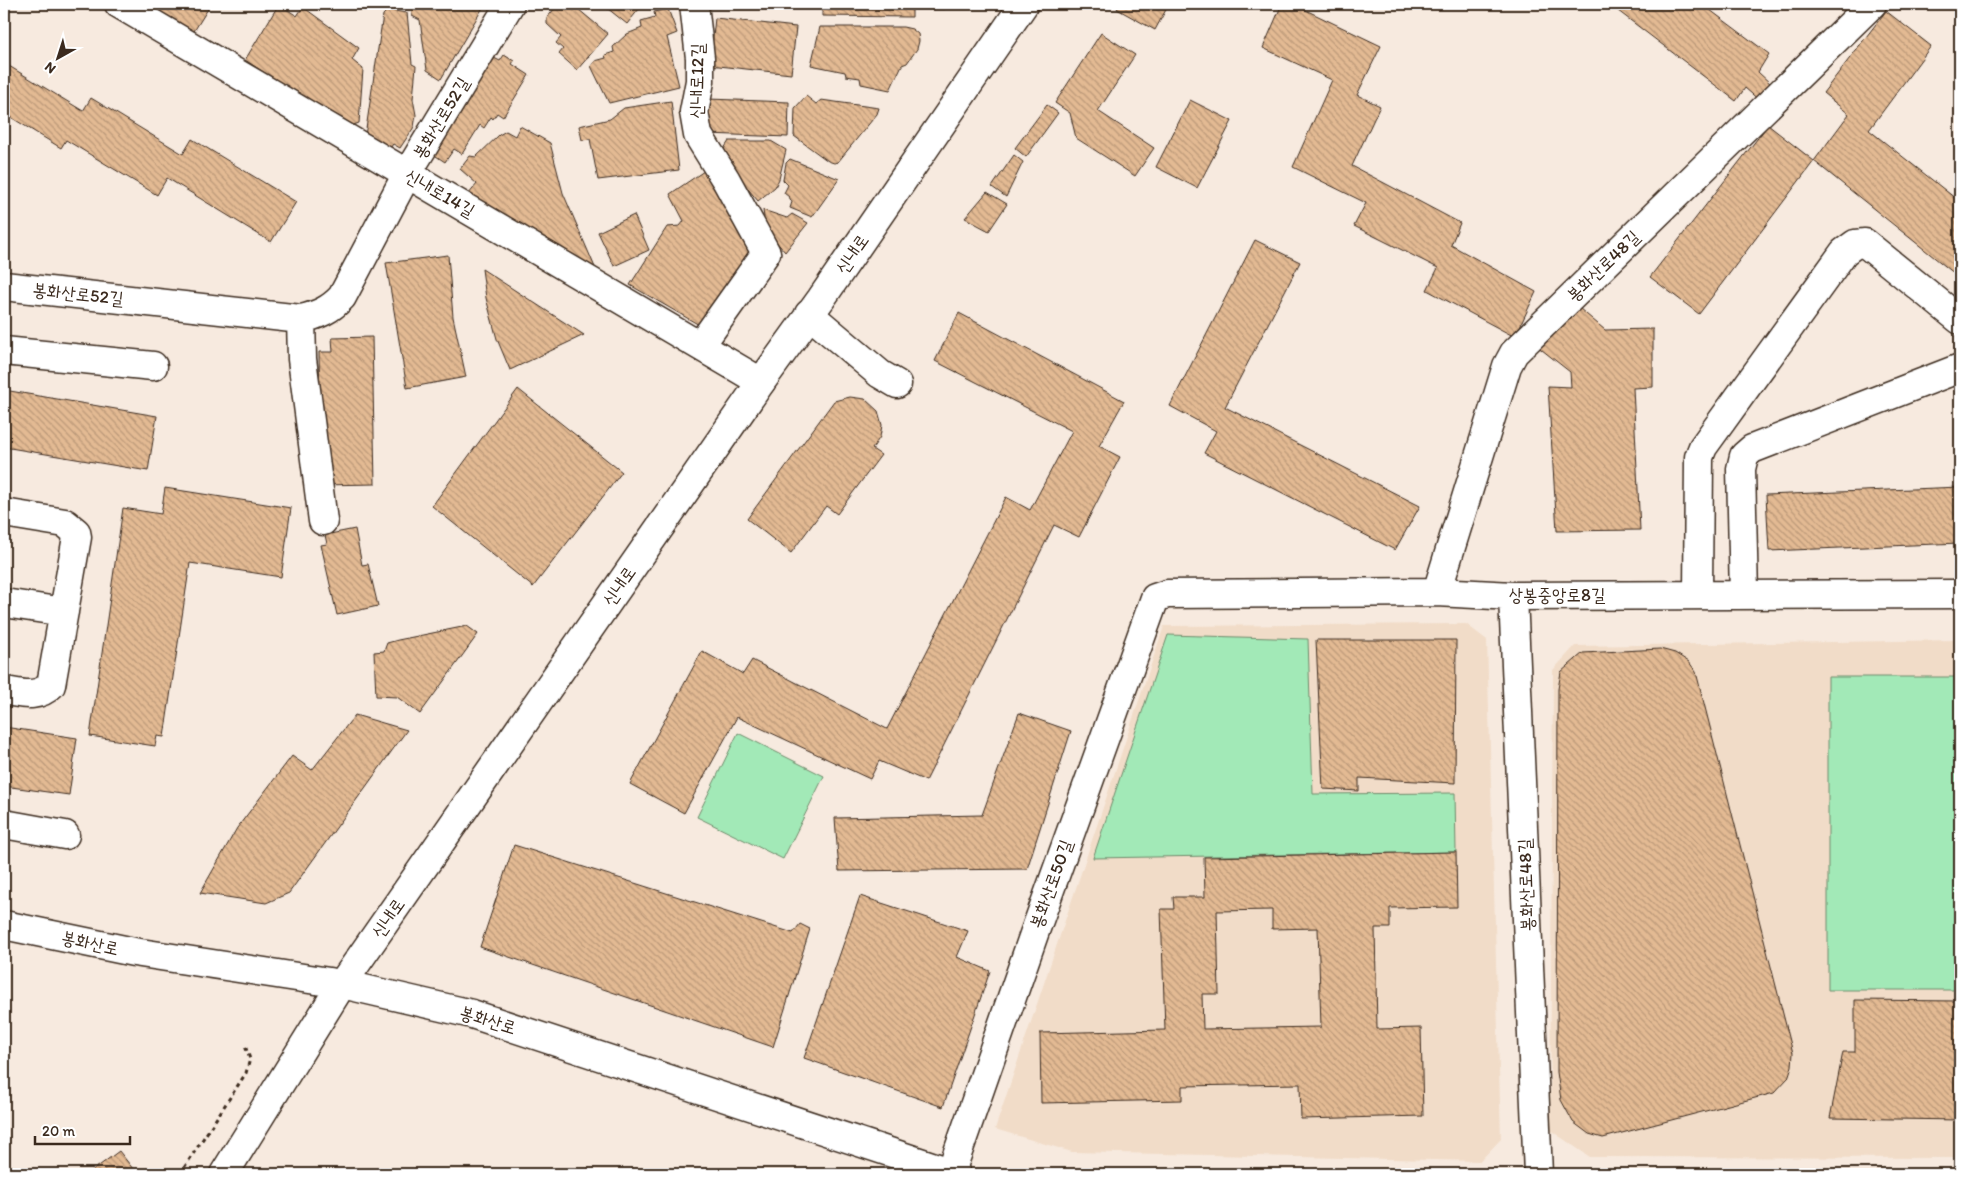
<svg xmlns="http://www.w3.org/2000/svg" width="1964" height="1178" font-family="Itim,'Poor Story',sans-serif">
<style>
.built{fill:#f1dcc8}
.green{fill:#a2e9b7;stroke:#6e8a6a}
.building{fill:url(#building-back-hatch);stroke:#3b2a1e;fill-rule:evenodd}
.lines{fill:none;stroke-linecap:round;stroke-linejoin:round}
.minor-casing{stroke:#3b2a1e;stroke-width:31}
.major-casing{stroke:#3b2a1e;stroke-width:31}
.path{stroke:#3b2a1e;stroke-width:3;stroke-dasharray:4 4;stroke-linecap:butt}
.minor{stroke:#fff;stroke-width:28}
.major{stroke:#fff;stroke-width:28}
.labels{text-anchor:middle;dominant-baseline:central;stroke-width:4;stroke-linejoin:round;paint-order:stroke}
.street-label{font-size:18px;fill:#3b2a1e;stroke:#fff}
</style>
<defs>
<pattern id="building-back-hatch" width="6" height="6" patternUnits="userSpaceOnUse" patternTransform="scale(1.25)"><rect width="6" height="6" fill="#e3ba93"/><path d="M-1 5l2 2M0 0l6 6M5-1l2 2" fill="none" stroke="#b99777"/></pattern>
</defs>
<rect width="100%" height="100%" fill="#f7eadf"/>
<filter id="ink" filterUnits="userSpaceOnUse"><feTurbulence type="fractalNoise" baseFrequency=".02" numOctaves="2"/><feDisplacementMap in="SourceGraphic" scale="10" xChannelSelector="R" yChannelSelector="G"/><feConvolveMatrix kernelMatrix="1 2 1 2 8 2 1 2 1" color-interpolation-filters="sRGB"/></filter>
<g filter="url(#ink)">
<path class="built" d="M1466,624L1487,640L1501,1139L1480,1161L1072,1152L995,1129L1164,626Z
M1960,640V1158L1590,1157L1550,1130L1553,670L1575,646Z"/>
<path class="green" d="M1168,635L1308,639L1313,794L1455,793L1456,852L1093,858Z
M1828,677H1960V990H1828Z
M738,733L824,776L783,859L697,817Z"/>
<path class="building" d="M140,4H211L191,36Z
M279,4L297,16L303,7L359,48L352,60L363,69L359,123L348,127L245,60Z
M411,4H485L441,79L427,70L420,20L412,16Z
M558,4H572L608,34L577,70L559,54L563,49L556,43L561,37L547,24V18Z
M602,4H643L627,24Z
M822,4H951L945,9L912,8V17L822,16Z
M1120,4H1169L1155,30L1117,9Z
M1282,4H1293L1381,46L1357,95L1380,106L1352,166L1460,223L1451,245L1536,292L1515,337L1427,290L1438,268L1354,226L1366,203L1293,167L1332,80L1263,48Z
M1609,4H1702L1769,54L1758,72L1772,85L1760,101L1745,88L1736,101Z
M668,9L677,33L667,37L679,86L609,103L591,66L595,61L606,58L605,55L614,52L613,47L627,34L642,28L641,21L655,17L654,12Z
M388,10L407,13L412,64L416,66L413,99L416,115L414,127L400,148L393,144L388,151L365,136L383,15Z
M1886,11L1931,46L1869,130L1960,202V278L1814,161L1849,114L1823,93Z
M715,18L796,27L791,74L710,65Z
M820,27H903L912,29L918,34L919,41L917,49L907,63L902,65L890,90L861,84L860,78L846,76L845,72L811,65Z
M1101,33L1135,55L1098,111L1154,148L1135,176L1076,138L1070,113L1055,103Z
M504,55L514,61L512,64L529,75L503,117L497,113L493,119L491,117L484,128L480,125L462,154L454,149L445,162L430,152L490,56L500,61Z
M4,63L83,111L91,98L183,154L192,139L296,202L271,242L167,178L157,195L66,140L61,148L4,113Z
M806,96L816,104L821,100L879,108L877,114L838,162L834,163L828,161L794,136L795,108Z
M708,99L789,102L788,137L707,134Z
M1190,100L1232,121L1197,188L1156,167Z
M671,101L679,170L598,180L590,139L582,140L579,126L610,119L624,108Z
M1047,105L1058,113L1026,157L1015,148Z
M1768,125L1814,161L1699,314L1650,277Z
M520,126L550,143L563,193L597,272L468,195L477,184L460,169L470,156L476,157L499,135L506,131L515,136Z
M729,141H771L786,150L779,179L775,187L758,201L720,155Z
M1014,155L1023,162L1006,197L992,187Z
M790,159L839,179L812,217L790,208L792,202L789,197L784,193L788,185L783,180L786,163Z
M704,171L752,254L701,326L630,285L667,227L680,226L684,221L670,194Z
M987,192L1007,204L989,231L965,218Z
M763,210L787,218L792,214L808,223L785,252L761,224L764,217Z
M634,215L649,250L614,266L598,232Z
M1255,240L1300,262L1225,407L1420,506L1395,550L1204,453L1216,431L1170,406Z
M448,255L453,317L466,377L407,388L386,263Z
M482,269L584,335L510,370L497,339L486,298Z
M1573,303L1605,330L1653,329V387L1633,388L1640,530L1557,531L1548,386L1571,387L1570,372L1537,346Z
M959,313L1124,401L1099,446L1120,457L1079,537L1054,525L926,781L879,761L870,779L737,717L684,813L630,784L702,651L743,674L752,660L887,729L1006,497L1030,510L1072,431L935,361Z
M372,337L375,484L321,485L319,352H333L332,338Z
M518,389L622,472L533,587L432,506Z
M4,390L157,416L148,471L4,447Z
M850,397L865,399L878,411L882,425L880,437L872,449L881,455L837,514L826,506L791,553L747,519L834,401Z
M1960,487V543L1769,551L1766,495Z
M165,488L291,508L281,577L190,563L164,737L157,736L155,746L90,736L123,508L161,514Z
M355,529L362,565L368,564L378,606L337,615L321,545L327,544L325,535Z
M467,626L478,634L420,714L397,697L376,696L374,652L384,651L387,643L398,640Z
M1316,640H1456L1455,783L1359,778V791L1323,789Z
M1660,649L1675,653L1689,662L1696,672L1793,1053L1792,1066L1788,1078L1774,1093L1603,1138L1589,1134L1573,1122L1561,1100L1557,1072L1558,689L1561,672L1583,653Z
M1019,713L1071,731L1027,869L839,871L835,818L982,815Z
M355,715L407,730L289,893L266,903L200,893L237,828L292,756L312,770Z
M4,727L77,738L69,795L4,786Z
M514,845L793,933L800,924L810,929L773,1047L480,947Z
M1456,852L1457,907L1390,908V928H1375L1377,1029L1421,1028L1423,1116L1301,1119L1300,1084L1182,1086V1100L1041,1103L1040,1033L1165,1030L1161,909H1174L1173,897H1205L1204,857ZM1272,910V929L1318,928L1321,1027L1203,1029L1202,994H1219L1217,911Z
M860,896L968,931L957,957L990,971L943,1107L804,1058Z
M1855,1000L1960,1001V1120L1830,1118L1843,1052H1855Z
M119,1151L137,1174H88Z"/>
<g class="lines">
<defs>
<path id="minor" d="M119,4L761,382
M694,4L700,58V81L694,112L698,135L726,180L766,253L700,346
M4,286L301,319C318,315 330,310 342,297L407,174L510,4
M809,314L880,374L897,384
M301,319L302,359L323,521
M4,351L153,366
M4,513L65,523L76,532L77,537L51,685C37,699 21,693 4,691
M1437,592L1507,366L1514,353L1872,4
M1698,595L1699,457L1703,447L1844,252L1855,244L1865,243L1960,320
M1744,595L1741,469L1744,456L1752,449L1960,368
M1513,596L1538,1174
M4,603L64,612
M4,824L65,835
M951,1172L1034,934L1155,598L1167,594L1437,592L1513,596L1960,594"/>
<path id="major" d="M4,925L134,952L342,984L472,1014L956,1174
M224,1174L342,984L761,382L821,299L1024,4"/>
</defs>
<use href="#minor" class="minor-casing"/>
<use href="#major" class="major-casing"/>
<path class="path" d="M180,1174L246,1073L250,1059L245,1046"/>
<use href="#minor" class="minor"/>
<use href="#major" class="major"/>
</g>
</g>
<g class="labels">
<g class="street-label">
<text transform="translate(697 81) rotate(-89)">신내로12길</text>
<text transform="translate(441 118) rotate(-59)">봉화산로52길</text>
<text transform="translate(440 193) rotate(30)">신내로14길</text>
<text transform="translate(852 254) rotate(-55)">신내로</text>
<text transform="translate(1603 266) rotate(-44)">봉화산로48길</text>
<text transform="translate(78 294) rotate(6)">봉화산로52길</text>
<text transform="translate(619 586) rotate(-55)">신내로</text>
<text x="1557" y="595">상봉중앙로8길</text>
<text transform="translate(1051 884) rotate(-70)">봉화산로50길</text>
<text transform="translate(1526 885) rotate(-92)">봉화산로48길</text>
<text transform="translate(388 918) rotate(-55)">신내로</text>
<text transform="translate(90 943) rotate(12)">봉화산로</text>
<text transform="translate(488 1020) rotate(17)">봉화산로</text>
</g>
</g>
<rect width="1964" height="1178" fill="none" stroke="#fff" stroke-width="20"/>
<rect x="10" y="10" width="1944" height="1158" fill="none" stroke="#3b2a1e" stroke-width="2" filter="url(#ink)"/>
<g transform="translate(58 58) rotate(219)" stroke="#ffffff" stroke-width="4" paint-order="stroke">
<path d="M0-4L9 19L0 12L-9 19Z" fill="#3b2a1e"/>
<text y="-8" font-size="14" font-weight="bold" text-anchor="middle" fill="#3b2a1e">N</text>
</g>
<path d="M35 1136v8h95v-8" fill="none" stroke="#3b2a1e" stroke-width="2.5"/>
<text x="42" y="1136" font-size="15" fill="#3b2a1e" stroke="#ffffff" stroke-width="4" paint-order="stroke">20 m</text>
</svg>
